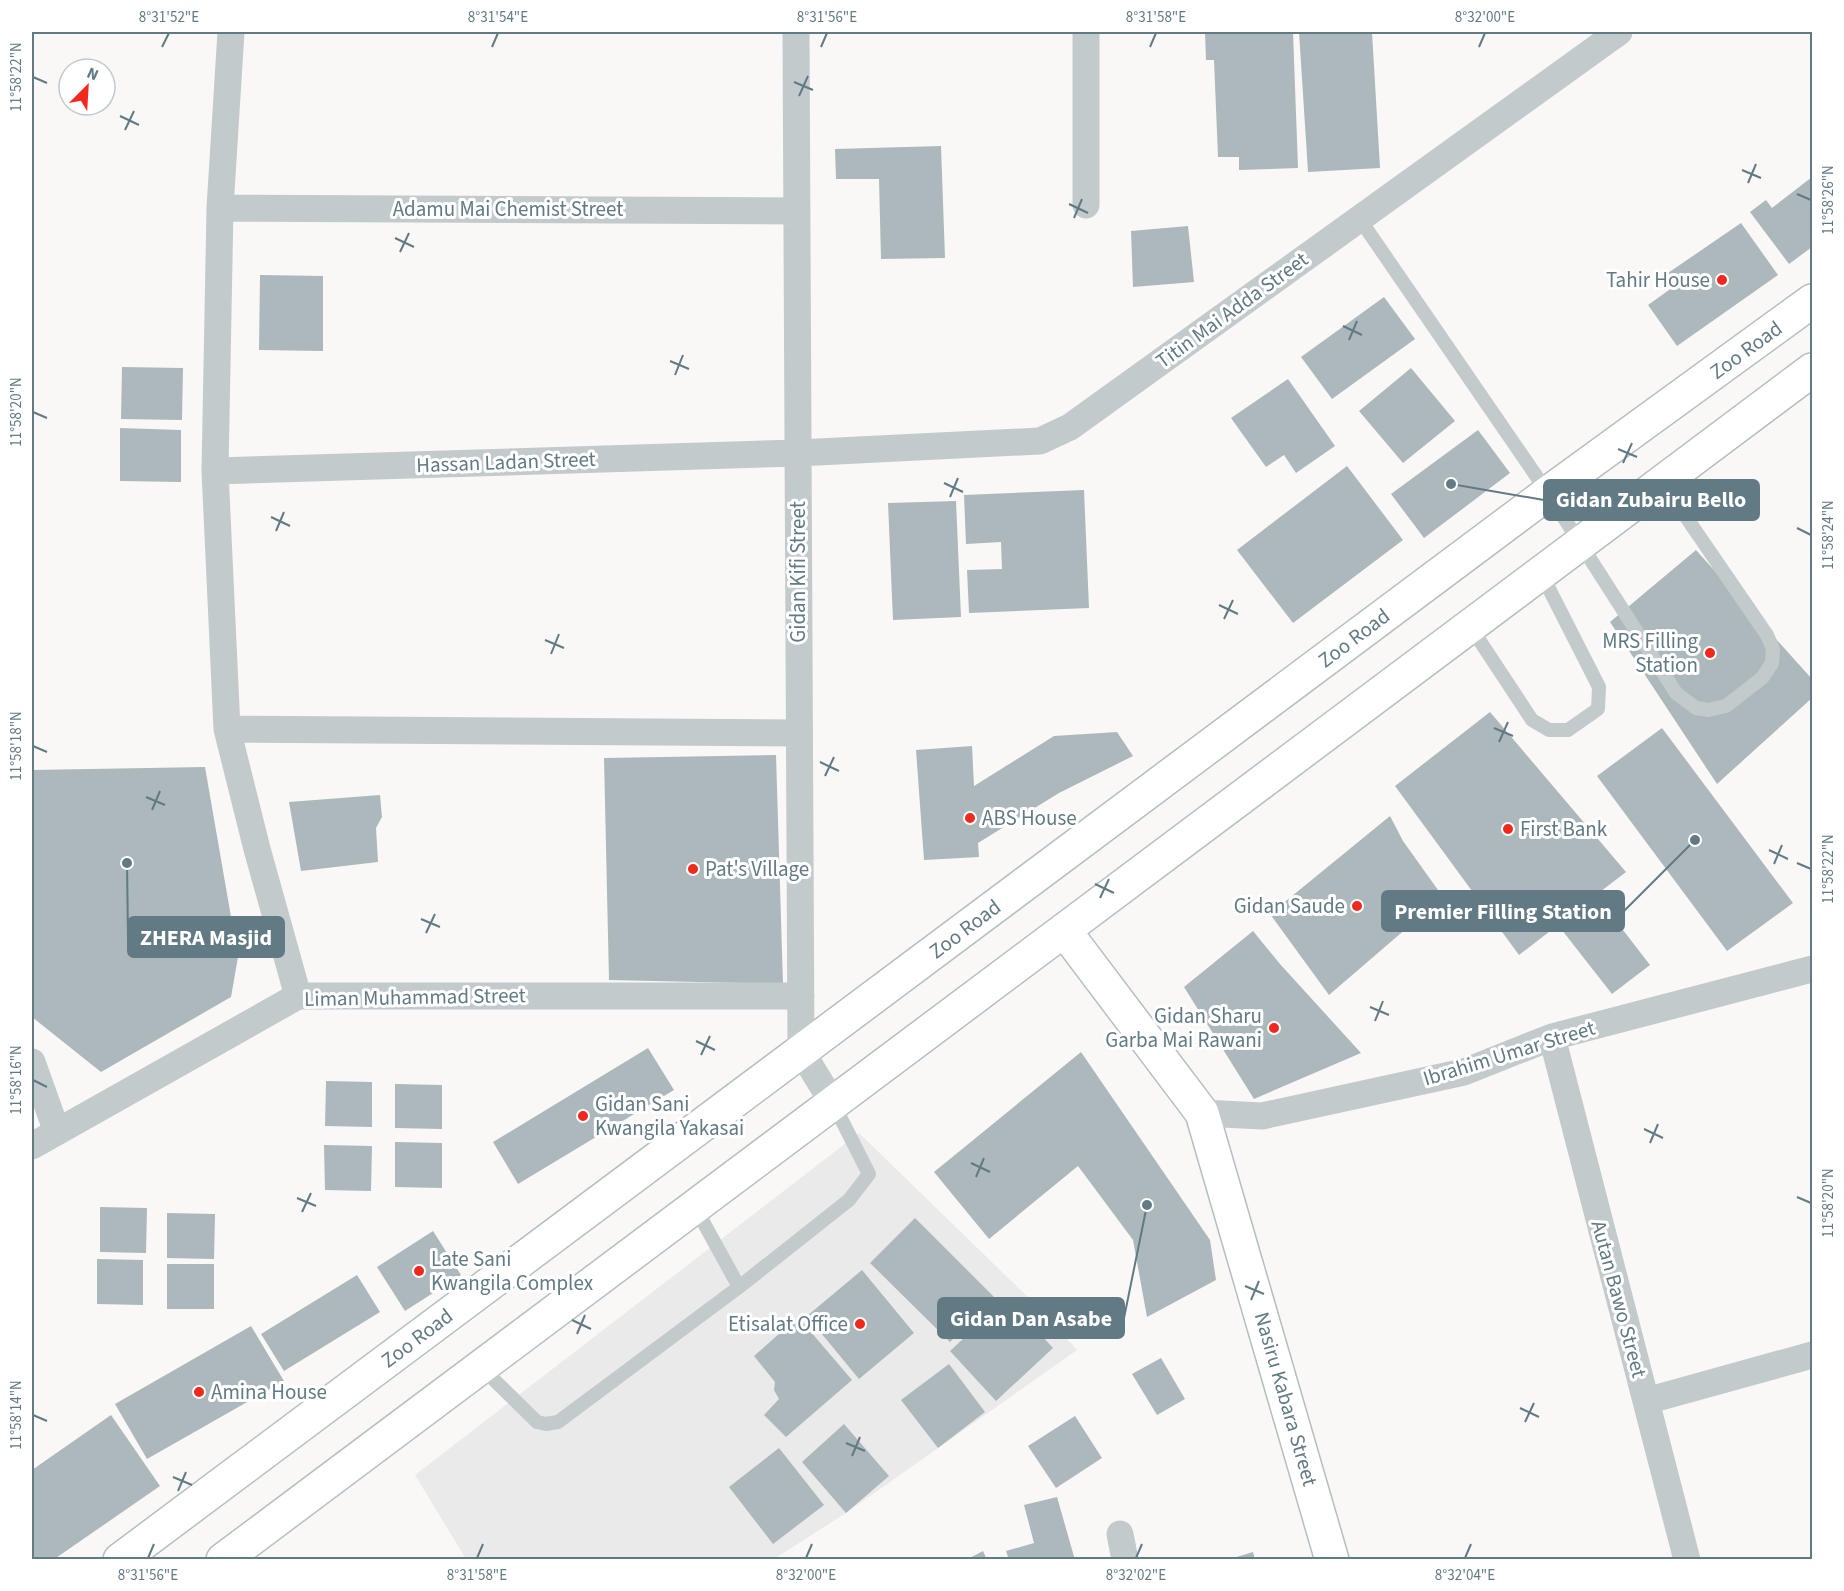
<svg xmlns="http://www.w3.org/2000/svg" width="1844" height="1591" font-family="'Source Sans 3',sans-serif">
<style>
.built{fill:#e9eae9}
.building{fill:#acb8bb}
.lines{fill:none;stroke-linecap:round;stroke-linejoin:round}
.secondary-casing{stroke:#b5bec1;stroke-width:36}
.lane{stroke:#c3cacc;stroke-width:14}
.street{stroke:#c3cacc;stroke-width:27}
.secondary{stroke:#fff;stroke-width:33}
.ticks{fill:none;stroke:#617a83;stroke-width:2}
.poi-dot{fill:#f1281e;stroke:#fff;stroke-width:2}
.labels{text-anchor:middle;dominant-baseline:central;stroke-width:6;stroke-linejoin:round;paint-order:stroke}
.street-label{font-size:21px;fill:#617a83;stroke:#fff}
.poi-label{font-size:21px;fill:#617a83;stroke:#fff;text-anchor:start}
.leader{fill:none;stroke:#617a83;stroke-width:2}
.callout-dot{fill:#617a83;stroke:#fff;stroke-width:2}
.callout{fill:#617a83;stroke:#617a83;stroke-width:2}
.callout-label{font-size:22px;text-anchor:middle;font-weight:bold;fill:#fff}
.neatline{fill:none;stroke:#617a83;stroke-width:2}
.ticks-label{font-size:15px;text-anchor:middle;fill:#617a83}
</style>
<rect width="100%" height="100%" fill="#f9f8f6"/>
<path class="built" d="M859,1133L1039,1308L1077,1350L846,1513L774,1559H466L415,1475Z"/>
<path class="building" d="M1205,32H1293L1298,168L1239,170V157H1218L1214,60H1206Z
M1299,32H1372L1380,168L1308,172Z
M941,146L945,258L881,259L879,179H836L835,149Z
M1812,177V247L1789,264L1750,212L1766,200L1772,208Z
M1741,223L1778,275L1677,346L1648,305L1676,285L1668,273Z
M1188,226L1194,282L1133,287L1131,231Z
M260,275L323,276V351L259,350Z
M1384,297L1415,339L1332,399L1301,357Z
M122,367L183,368L182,420L121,419Z
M1411,368L1455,421L1403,463L1359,411Z
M1288,379L1335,446L1296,473L1284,455L1266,467L1231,418Z
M120,428L181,430V482L120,481Z
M1478,430L1510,473L1424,538L1391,494Z
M1347,466L1403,540L1293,623L1237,550Z
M1084,490L1089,608L969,613L967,570L1002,569L1001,542L966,544L964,495Z
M956,501L961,617L893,620L888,503Z
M1696,550L1812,679V698L1717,784L1610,622Z
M1490,712L1626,872L1596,895L1650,965L1612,994L1558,925L1519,955L1395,786Z
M1662,728L1793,903L1727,951L1597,776Z
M1117,732L1133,756L1059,793L978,843L979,857L924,860L916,750L972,746L974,786L1054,736Z
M776,755L783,984L609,980L604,758Z
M205,767L238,957L231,997L101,1072L32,1017V770Z
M380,795L382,817L376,828L378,862L301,871L289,802Z
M1390,816L1403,841L1443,897L1329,995L1270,914Z
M1253,931L1280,964L1361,1053L1254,1099L1184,987Z
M648,1048L674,1090L518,1184L493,1142Z
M1081,1052L1210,1240L1216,1280L1147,1317L1133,1240L1078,1166L989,1239L934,1172Z
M326,1081L372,1082V1127L325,1126Z
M395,1084L442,1085V1129L395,1128Z
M395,1142L442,1143V1188L395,1187Z
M324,1145L372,1146L371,1191L325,1190Z
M100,1207L147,1208L146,1253L100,1252Z
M167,1213L215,1214L214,1259L167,1258Z
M915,1218L994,1297L950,1342L870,1263Z
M433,1231L461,1275L405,1311L377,1267Z
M97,1259L143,1260V1305L97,1304Z
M167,1264H214V1309H167Z
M862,1270L914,1333L859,1379L807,1316Z
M357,1275L380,1312L284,1371L261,1334Z
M1007,1298L1053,1348L996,1401L950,1351Z
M798,1317L852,1380L786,1437L764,1415L779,1399L774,1390L775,1382L754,1356Z
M251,1326L284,1381L147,1459L115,1404Z
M1161,1358L1185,1399L1157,1415L1132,1374Z
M949,1364L985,1412L938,1448L901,1400Z
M111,1415L160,1486L53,1560H32V1470Z
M1075,1416L1102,1458L1056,1488L1028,1446Z
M844,1424L889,1476L846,1513L802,1462Z
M779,1448L824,1505L773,1544L729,1487Z
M1057,1497L1075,1560H1009L1006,1551L1034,1543L1024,1505Z
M983,1551L987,1560H966Z
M1253,1552L1255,1560H1230V1559Z"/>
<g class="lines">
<defs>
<path id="secondary" d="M1064,930L1202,1113L1332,1560
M120,1560L1548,493L1812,301
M223,1560L1812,370"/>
</defs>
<use href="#secondary" class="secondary-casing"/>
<path class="lane" d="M1359,218L1548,493L1676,693L1696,708L1708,710L1726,706L1762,678L1772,663L1773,649L1767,635L1662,482
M1470,626L1532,720L1549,730H1568L1598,709L1599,687L1541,573
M695,1207L739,1287
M481,1367L537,1422L546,1424L558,1422L739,1287L849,1200L869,1174L833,1103"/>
<path class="street" d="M231,32L220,208L215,471L227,729L257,849L298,996
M796,32L801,1051L833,1103
M1086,205V32
M220,208L797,211
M215,471L798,453L1040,441L1070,427L1619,32
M227,729L799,733
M1552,1037L1687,1560
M32,1062L57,1132
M1202,1113L1262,1116L1464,1072L1552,1037L1812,969
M32,1146L298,996H801
M1646,1401L1812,1355
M1120,1534L1125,1560"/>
<use href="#secondary" class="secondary"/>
</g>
<path class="ticks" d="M162,47L169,33M492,47L498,33M821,47L827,33M1150,47L1156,33M1479,47L1485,33M33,77L47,83M794,82L813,90M799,96L808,76M120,116L139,125M125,130L134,111M1742,170L1761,178M1748,183L1756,164M1797,194L1811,200M1069,204L1088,213M1074,218L1082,199M395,238L414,247M400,252L409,233M1343,326L1362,335M1349,340L1357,321M670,361L689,369M675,375L683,355M33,412L47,418M1618,449L1637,457M1623,463L1632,443M944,483L963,492M950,497L958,478M271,517L290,526M1797,528L1811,535M276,531L284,512M1219,605L1238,614M1224,619L1233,600M545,640L564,648M551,654L559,634M1494,728L1513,736M1499,742L1508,722M33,746L47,752M820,762L839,771M825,776L834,757M146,797L165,805M152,810L160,791M1769,850L1788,859M1797,863L1811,869M1774,864L1782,845M1095,884L1114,893M1100,898L1109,879M421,919L440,927M426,933L435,914M1370,1007L1389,1015M1375,1021L1383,1001M696,1041L715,1050M701,1055L710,1036M33,1080L47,1087M1644,1129L1663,1138M1650,1143L1658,1124M971,1163L990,1172M976,1177L984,1158M1797,1197L1811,1203M297,1198L316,1206M302,1212L311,1193M1245,1286L1264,1294M1251,1300L1259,1281M572,1320L591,1329M577,1334L585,1315M1520,1408L1539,1417M33,1415L47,1421M1525,1422L1534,1403M846,1443L865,1451M852,1456L860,1437M173,1477L192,1485M178,1491L186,1472M148,1558L154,1544M477,1558L483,1544M806,1558L812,1544M1136,1558L1142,1544M1465,1558L1471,1544"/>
<g class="poi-dot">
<circle cx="1722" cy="280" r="6"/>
<circle cx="1710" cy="653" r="6"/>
<circle cx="970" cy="818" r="6"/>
<circle cx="1508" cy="829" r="6"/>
<circle cx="693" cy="869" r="6"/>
<circle cx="1357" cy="906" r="6"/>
<circle cx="1274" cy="1028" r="6"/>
<circle cx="583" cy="1116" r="6"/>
<circle cx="419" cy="1271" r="6"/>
<circle cx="860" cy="1324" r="6"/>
<circle cx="199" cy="1392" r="6"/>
</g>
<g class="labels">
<g class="street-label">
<text x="508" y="209">Adamu Mai Chemist Street</text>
<text transform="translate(1232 310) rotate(-36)">Titin Mai Adda Street</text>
<text transform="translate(1746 350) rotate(-36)">Zoo Road</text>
<text transform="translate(506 462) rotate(-2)">Hassan Ladan Street</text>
<text transform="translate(798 572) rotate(-90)">Gidan Kifi Street</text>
<text transform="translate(1354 638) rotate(-37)">Zoo Road</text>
<text transform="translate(965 929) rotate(-37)">Zoo Road</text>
<text transform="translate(415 997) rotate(-1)">Liman Muhammad Street</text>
<text transform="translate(1509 1053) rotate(-17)">Ibrahim Umar Street</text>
<text transform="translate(1619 1299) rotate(75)">Autan Bawo Street</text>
<text transform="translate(417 1338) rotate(-37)">Zoo Road</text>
<text transform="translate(1286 1399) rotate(74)">Nasiru Kabara Street</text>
</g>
<g class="poi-label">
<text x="1710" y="280" text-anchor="end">Tahir House</text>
<text x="1698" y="641" text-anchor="end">MRS Filling<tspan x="1698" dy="24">Station</tspan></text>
<text x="982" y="818">ABS House</text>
<text x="1520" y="829">First Bank</text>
<text x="705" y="869">Pat's Village</text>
<text x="1345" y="906" text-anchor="end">Gidan Saude</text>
<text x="1262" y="1016" text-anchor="end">Gidan Sharu<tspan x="1262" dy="24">Garba Mai Rawani</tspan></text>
<text x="595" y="1104">Gidan Sani<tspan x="595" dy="24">Kwangila Yakasai</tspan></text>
<text x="431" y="1259">Late Sani<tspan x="431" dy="24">Kwangila Complex</tspan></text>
<text x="848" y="1324" text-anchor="end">Etisalat Office</text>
<text x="211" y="1392">Amina House</text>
</g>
</g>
<path class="leader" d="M1451 484L1544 500M1695 840L1624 911M127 863L128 937M1147 1205L1124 1318"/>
<g class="callout-dot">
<circle cx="1451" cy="484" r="6"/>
<circle cx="1695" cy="840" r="6"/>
<circle cx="127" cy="863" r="6"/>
<circle cx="1147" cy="1205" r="6"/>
</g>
<g class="callout">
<rect x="1544" y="480" width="215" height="40" rx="6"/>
<rect x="1382" y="891" width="242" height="40" rx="6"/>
<rect x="128" y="917" width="156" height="40" rx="6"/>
<rect x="938" y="1298" width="186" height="40" rx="6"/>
</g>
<g class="callout-label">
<text x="1651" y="507">Gidan Zubairu Bello</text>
<text x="1503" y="919">Premier Filling Station</text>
<text x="206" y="945">ZHERA Masjid</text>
<text x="1031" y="1326">Gidan Dan Asabe</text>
</g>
<rect width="1844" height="1591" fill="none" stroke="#ffffff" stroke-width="66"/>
<g transform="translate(87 87) rotate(24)"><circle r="28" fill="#ffffff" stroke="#c0cacd" stroke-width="1.5"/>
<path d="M0-4.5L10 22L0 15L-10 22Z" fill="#f1281e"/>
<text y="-9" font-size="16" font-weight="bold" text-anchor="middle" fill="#617a83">N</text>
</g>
<rect x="33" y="33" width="1778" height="1525" class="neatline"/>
<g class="ticks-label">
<text x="169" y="22">8°31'52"E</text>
<text x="498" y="22">8°31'54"E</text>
<text x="827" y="22">8°31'56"E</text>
<text x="1156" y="22">8°31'58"E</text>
<text x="1485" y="22">8°32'00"E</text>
<text transform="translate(16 77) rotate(-90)" y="5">11°58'22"N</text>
<text transform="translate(1828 200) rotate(-90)" y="5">11°58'26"N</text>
<text transform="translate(16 412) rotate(-90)" y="5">11°58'20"N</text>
<text transform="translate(1828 535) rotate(-90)" y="5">11°58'24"N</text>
<text transform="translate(16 746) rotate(-90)" y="5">11°58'18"N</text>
<text transform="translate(1828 869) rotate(-90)" y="5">11°58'22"N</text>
<text transform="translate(16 1080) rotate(-90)" y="5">11°58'16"N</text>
<text transform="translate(1828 1203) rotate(-90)" y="5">11°58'20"N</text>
<text transform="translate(16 1415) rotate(-90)" y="5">11°58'14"N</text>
<text x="148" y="1580">8°31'56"E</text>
<text x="477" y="1580">8°31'58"E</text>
<text x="806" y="1580">8°32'00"E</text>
<text x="1136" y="1580">8°32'02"E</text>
<text x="1465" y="1580">8°32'04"E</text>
</g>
</svg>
